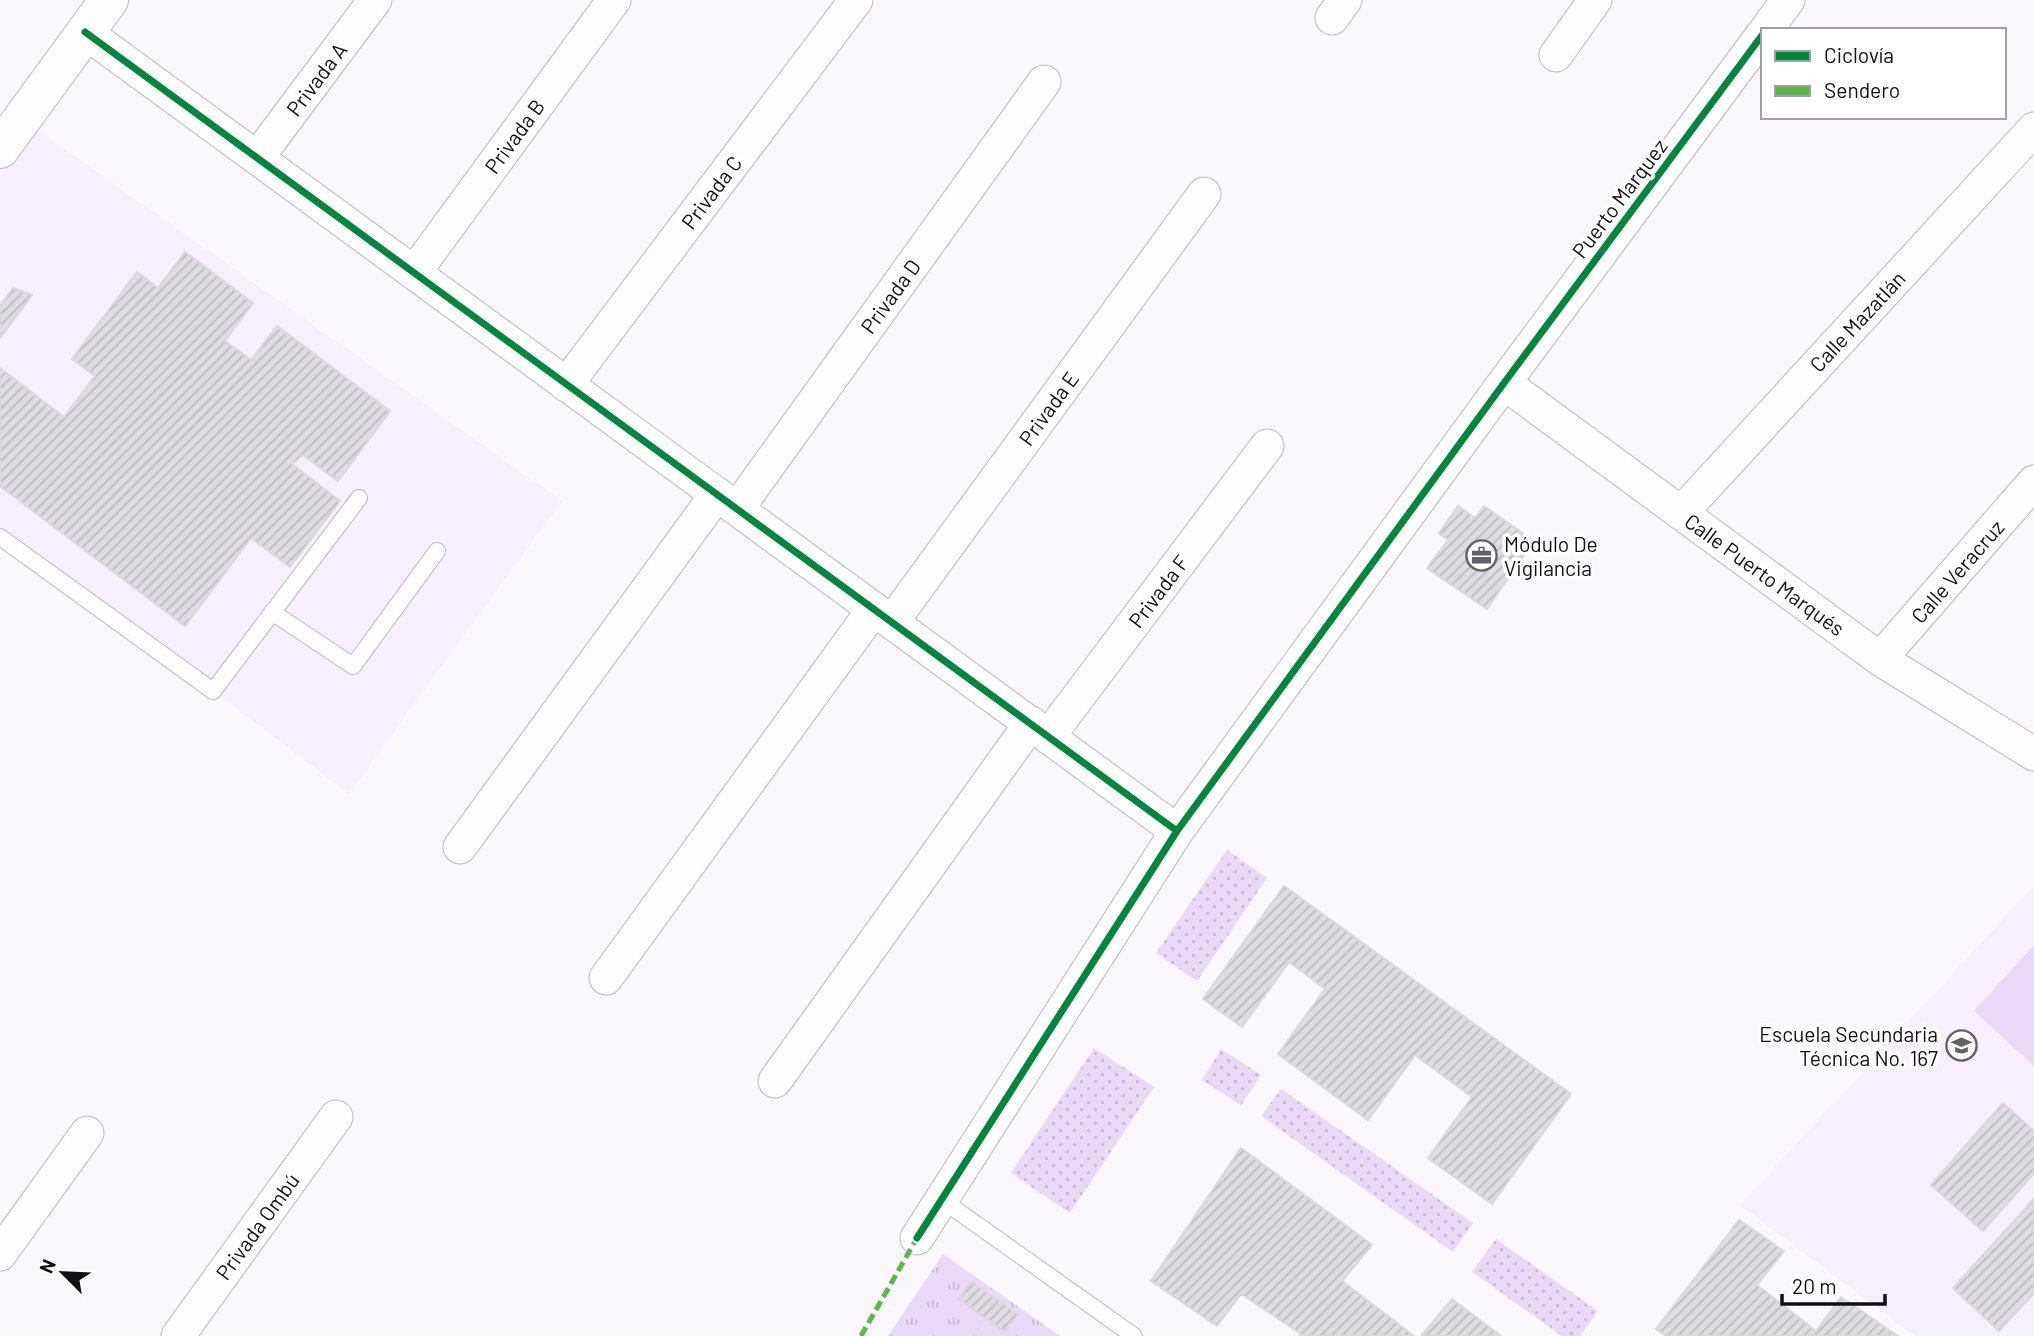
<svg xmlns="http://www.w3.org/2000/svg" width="2034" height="1336" font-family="Barlow,sans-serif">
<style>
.built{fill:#f7effe}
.grass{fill:url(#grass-dots)}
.park{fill:url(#park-tufts)}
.pitch{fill:#ead9f6}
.building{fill:url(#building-hatch);stroke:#dbd8dd;stroke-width:2}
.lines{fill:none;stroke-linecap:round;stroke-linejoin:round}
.service-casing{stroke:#bab8bc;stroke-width:18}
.minor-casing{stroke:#bab8bc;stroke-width:35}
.secondary-casing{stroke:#bab8bc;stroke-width:40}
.path{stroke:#dbd9db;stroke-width:4.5;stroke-dasharray:2 5;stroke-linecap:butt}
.service{stroke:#fefeff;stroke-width:16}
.minor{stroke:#fefeff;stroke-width:33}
.secondary{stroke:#fefeff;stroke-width:38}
.quiet{stroke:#58b947;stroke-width:5;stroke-dasharray:10 5;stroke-linecap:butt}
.cycleway-casing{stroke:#fff;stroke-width:11}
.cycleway{stroke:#00873e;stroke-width:7}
.labels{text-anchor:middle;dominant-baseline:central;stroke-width:7;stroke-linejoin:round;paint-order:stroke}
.street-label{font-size:21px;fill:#120f14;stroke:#fff}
.poi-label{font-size:21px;fill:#120f14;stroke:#fff;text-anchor:start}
</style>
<defs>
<pattern id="grass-dots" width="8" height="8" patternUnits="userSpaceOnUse" patternTransform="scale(1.75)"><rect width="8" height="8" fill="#ead9f6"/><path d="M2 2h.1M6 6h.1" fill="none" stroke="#c8b9d2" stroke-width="1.8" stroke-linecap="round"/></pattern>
<pattern id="park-tufts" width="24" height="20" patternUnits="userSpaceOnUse" patternTransform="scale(1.75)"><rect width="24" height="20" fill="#ead9f6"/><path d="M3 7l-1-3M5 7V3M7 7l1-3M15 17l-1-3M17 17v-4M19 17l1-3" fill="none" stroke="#c8b9d2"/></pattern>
<pattern id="building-hatch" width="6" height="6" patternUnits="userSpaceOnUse" patternTransform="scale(1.75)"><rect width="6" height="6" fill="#dfdde1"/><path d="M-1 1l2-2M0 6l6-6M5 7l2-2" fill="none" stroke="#bebcc0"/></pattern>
</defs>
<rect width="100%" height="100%" fill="#faf8fc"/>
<path class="built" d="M35,128L562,501L349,794L0,529V175Z
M2034,885V1336H1915L1740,1205Z"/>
<path class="grass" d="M1227,850L1267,878L1197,981L1156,953Z
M1094,1048L1154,1087L1070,1213L1011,1173Z
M1221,1049L1261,1075L1241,1105L1202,1080Z
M1281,1089L1473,1223L1453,1252L1261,1116Z
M1496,1239L1598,1311L1580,1336H1562L1472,1272Z"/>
<path class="park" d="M943,1254L1060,1336H888Z"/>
<path class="pitch" d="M2034,945V1066L1974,1011Z"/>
<path class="building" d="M185,252L253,303L225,341L251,360L277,326L390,411L338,481L303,455L292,464L340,501L290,567L251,538L185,626L0,486V368L64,417L95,376L72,359L137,272L158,288Z
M13,288L32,295L0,338V306Z
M1458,506L1475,518L1484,506L1534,541L1487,609L1427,568L1448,540L1439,533Z
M1284,886L1571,1094L1492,1204L1428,1158L1472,1097L1415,1055L1368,1120L1278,1054L1325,989L1289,962L1242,1027L1203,999Z
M2003,1103L2034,1131V1173L1983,1231L1931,1185Z
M1241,1148L1372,1245L1342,1281L1414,1336H1299L1301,1334L1241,1294L1217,1326L1151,1281Z
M2034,1199V1293L1999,1331L1953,1288Z
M1739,1220L1784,1251L1757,1285L1816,1331L1841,1297L1898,1336H1666L1656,1329Z
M971,1282L1018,1314L1005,1332L959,1299Z
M1452,1299L1501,1336H1421Z"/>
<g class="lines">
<defs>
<path id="service" d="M0,537L213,691L359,498
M272,612L353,666L437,551
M942,1200L1134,1336"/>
<path id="minor" d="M1332,18L1345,0
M1766,30L1788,0
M85,32L1177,831
M1556,55L1595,0
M257,158L375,0
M414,273L614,0
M1504,383L1880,659L2034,754
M566,385L856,0
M737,509L1044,82
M1681,513L2034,129
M892,622L1204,194
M1880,659L2034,482
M1048,737L1267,446
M460,847L717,494
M606,978L874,609
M775,1081L1031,723
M917,1238L1177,831L1504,383L1763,34
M0,1254L87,1133
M178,1336L336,1117"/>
<path id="secondary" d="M0,149L109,0"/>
</defs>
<use href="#service" class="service-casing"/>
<use href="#minor" class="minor-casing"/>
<use href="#secondary" class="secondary-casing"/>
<path class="path" d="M974,1336L983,1318"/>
<use href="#service" class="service"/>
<use href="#minor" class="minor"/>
<use href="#secondary" class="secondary"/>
<path class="quiet" d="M861,1336L917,1238"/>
<defs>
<path id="cycleway" d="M85,32L1177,831
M917,1238L1177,831L1504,383L1763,34"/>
</defs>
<use href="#cycleway" class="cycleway-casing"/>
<use href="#cycleway" class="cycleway"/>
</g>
<defs>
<symbol id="office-ring" viewBox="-11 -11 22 22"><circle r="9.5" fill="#fff" stroke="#636165" stroke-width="1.5"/><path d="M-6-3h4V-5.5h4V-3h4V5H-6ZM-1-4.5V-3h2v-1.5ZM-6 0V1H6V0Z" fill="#636165"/></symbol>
<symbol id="school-ring" viewBox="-11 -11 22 22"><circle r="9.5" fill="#fff" stroke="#636165" stroke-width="1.5"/><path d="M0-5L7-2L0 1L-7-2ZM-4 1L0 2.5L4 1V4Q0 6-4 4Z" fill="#636165"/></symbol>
</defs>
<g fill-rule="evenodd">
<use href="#office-ring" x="1464" y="538" width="35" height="35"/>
<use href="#school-ring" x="1944" y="1028" width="35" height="35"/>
</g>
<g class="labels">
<g class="street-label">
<text transform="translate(316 79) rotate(-53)">Privada A</text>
<text transform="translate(514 136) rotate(-54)">Privada B</text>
<text transform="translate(711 192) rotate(-53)">Privada C</text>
<text transform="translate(1619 198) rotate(-53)">Puerto Marquez</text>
<text transform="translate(890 296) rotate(-54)">Privada D</text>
<text transform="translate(1857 321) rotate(-47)">Calle Mazatlán</text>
<text transform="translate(1048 408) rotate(-54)">Privada E</text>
<text transform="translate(1957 571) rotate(-49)">Calle Veracruz</text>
<text transform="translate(1765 574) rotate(36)">Calle Puerto Marqués</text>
<text transform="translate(1158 591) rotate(-53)">Privada F</text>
<text transform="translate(257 1226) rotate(-54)">Privada Ombú</text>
</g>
<g class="poi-label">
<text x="1504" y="543">Módulo De<tspan x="1504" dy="24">Vigilancia</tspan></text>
<text x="1938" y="1033" text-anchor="end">Escuela Secundaria<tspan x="1938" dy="24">Técnica No. 167</tspan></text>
</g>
</g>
<rect x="1761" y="28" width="245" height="91" fill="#ffffff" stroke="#a09fa1" stroke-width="2"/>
<rect x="1775" y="51" width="35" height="10" fill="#00873e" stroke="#a09fa1" stroke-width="2"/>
<text x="1824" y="63" font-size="21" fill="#120f14">Ciclovía</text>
<rect x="1775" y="86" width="35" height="10" fill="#58b947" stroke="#a09fa1" stroke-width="2"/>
<text x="1824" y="98" font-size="21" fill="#120f14">Sendero</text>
<g transform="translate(63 1273) rotate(294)" stroke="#ffffff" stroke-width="5" paint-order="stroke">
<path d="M0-5L12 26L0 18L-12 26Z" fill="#120f14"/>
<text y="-10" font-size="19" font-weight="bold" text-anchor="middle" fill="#120f14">N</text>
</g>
<path d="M1782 1294v10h103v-10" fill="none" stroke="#120f14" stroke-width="3.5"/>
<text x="1792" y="1294" font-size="21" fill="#120f14" stroke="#ffffff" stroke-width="5" paint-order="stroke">20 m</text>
</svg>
